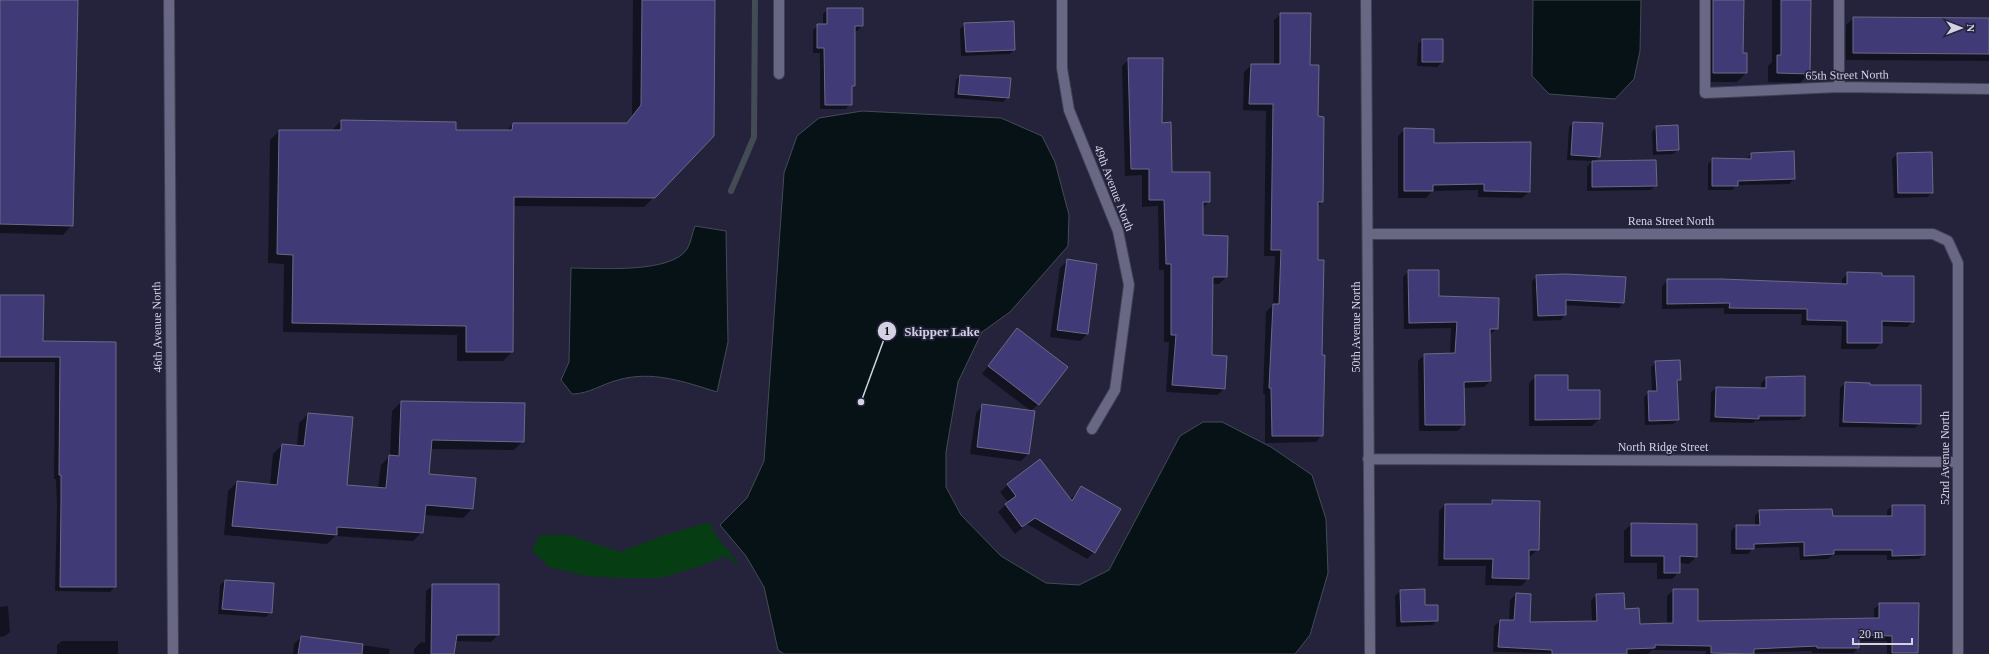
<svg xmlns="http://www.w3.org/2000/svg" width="1989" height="654" font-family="Georgia,serif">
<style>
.green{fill:#073d13}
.water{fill:#061216;stroke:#434c54}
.shadow{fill:#0007}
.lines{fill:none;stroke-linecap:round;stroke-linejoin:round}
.stream{stroke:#434c54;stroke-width:6}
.building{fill:#403a76;stroke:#6a6a87}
.minor-casing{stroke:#423f55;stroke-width:12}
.tertiary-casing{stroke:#423f55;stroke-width:12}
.minor{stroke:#686885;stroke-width:10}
.tertiary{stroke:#686885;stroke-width:10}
.labels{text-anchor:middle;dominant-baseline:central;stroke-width:3.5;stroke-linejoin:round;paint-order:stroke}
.street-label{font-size:12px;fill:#d2d2e3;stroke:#25233c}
.leader{fill:none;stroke:#d2d2e3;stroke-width:1.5}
.callout-dot{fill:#d2d2e3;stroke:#25233c;stroke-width:1.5}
.mark-label{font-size:12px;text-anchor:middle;font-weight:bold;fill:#111}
.callout-label{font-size:13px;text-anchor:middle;font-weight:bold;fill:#d2d2e3;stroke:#25233c;stroke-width:3.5;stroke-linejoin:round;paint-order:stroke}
</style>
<rect width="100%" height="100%" fill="#25233c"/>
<path class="green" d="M702,524H712V530L741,567L725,556L694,568L660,578H620L586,576L549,567L532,550L540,535H569L620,552L668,534Z"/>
<path class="water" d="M1533,0H1641L1640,51L1634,79L1615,99L1549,94L1532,76Z
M862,111L1001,118L1042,136L1055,162L1069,215L1068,246L1010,312L982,332L958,382L946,452V487L961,515L1001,556L1046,583L1079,585L1109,570L1180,436L1203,422H1222L1271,447L1312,475L1326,519L1328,573L1310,635L1295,654H784L778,650L764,587L746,556L720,525L747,498L764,461L784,173L797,136L819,118Z
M695,226L726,231L728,342L717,392C685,382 652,370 618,380C602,384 589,394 572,394L561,380L569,362L571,268C598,268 671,274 687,249C691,243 692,233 695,226Z"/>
<path class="shadow" d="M0,0H77L72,225L63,235L0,233Z
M633,0H714L654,197L644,207L513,206L512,352L503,361H457V335L283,332L284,264L268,263L270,140L279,131L332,130L341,121L455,131H506L513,124H626L632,116Z
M1704,0H1743L1742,54H1746V73L1737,82H1704Z
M1772,0H1810L1809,73L1800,83L1768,82V66L1772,62Z
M828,9L862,26L857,31H854V86L850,89V104L846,109H820V53H813V30L818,25H823V14Z
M1281,14L1309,66L1317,117L1322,202L1317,207V261L1322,435L1316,442L1265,443V394H1263L1266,312L1273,305L1275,256H1264L1266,111L1243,110L1244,72L1251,65H1274V20Z
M1854,18L1989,19V61L1846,60V25Z
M965,24L1014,50L1010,54L961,56L960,29Z
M1422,40L1442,62L1437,67L1417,66L1418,44Z
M1129,59L1161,124L1171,173L1209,202L1202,208V236L1226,277L1219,284H1212L1211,355L1224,389L1217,395L1166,392L1169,342H1164V270H1159L1158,206L1142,207V175L1125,176L1122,66Z
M960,76L1008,97L1003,102L954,98L956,80Z
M1573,123L1599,157L1594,162L1656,185L1651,190L1587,191V167L1592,161L1567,160L1569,127Z
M1656,127L1678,150L1673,154L1653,155L1652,132Z
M1405,129L1433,144L1530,143L1529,192L1522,198L1478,197V190L1432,191L1426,198H1398V136Z
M1793,152L1794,179L1789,184L1737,185L1732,190H1708V164L1712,159H1746L1751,154Z
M1931,153L1932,192L1928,197L1894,198L1892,159L1897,154Z
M1067,261L1096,264L1087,334L1080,341L1050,337L1060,268Z
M1409,271L1438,297L1497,329L1489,335L1490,381L1484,387L1464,388V424L1458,431H1419L1418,361L1424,355L1450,354L1451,328L1404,329L1403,277Z
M1847,274L1881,277L1913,321L1907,327L1881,326V343L1875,349H1841L1842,326L1801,325L1802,314H1724V308L1662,309V286L1668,280L1842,285V279Z
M1537,276L1623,303L1619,308L1565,305V315L1561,320L1533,321L1532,281Z
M0,296L42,342L115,343V587L110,592L55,591L57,506L56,479H54L55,362H0Z
M1010,337L1038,404L1031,411L982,374Z
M1656,362L1680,380L1676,384L1678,420L1673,424L1645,425L1644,397L1649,392H1652L1651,367Z
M1536,376L1567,391L1599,419L1592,426H1529V383Z
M1804,377V415L1799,420L1755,421L1753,423L1710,422L1711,392L1716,388L1761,389V383L1766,378Z
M1845,383L1869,386L1920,423L1915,428L1839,427L1840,388Z
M401,402L523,441L514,450L431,449L428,474L475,479L472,509L463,518L424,515L422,532L413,541L335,536L327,544L224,535L228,491L237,482L270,485L273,454L282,445L297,446L299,423L308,414L346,485L378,488L381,465L390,456L392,411Z
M983,405L1028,454L1021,461L970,454L976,413Z
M1008,485L1070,500L1081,487L1094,552L1087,559L1027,524L1015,534L998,512L1008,502L1000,492Z
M1492,501L1538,549L1531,556H1528V579L1521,586L1485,585L1486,566H1438L1439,511L1445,505H1488Z
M1892,506L1924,555L1919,559L1887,560V555H1833L1828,559L1800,560L1799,547L1753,548L1748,554H1731V531L1736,526H1755V516L1759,511L1832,517H1887V511Z
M1631,524L1696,557L1689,564L1679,563V572L1672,579H1657V563H1624V531Z
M225,581L271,612L266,617L218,614L220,585Z
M433,585L498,635L491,642L455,641L453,654H414V649L421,642L425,643L426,591Z
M1424,590V606L1437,620L1433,625L1396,627L1395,596L1400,591Z
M1673,590L1697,622L1874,619V609L1880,604L1917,652L1916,654H1887V641H1858V648L1853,653H1812V651L1706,654V651L1652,650L1648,654H1626L1493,652L1494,626L1500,621H1509L1510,600L1516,594L1529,623L1592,622L1591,600L1597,595L1624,610L1639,625L1667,624V596Z
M8,606L10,632L5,636L0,637V607Z
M301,637L390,649L389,654H293L294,644Z
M62,641H118V654H57V645Z"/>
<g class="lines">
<path class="stream" d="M731,191L754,137L755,0"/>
</g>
<path class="building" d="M0,0H78L73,226L0,224Z
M642,0H715L714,136L655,198L514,197L513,352H466V326L292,323L293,255L277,254L279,130H341V120L456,122V130H512L513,123H627L641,105Z
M1713,0H1744L1743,53H1747V73H1713Z
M1781,0H1811L1810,74L1777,73V55H1781Z
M827,8H863V26H855V86H852V105H825L824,48H817V24H827Z
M1280,13H1311L1310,65H1319L1318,116L1324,117L1323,202H1318V260H1324L1322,355H1325L1323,436H1272L1271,388H1269L1273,304H1279L1281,250H1271L1273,104H1249L1251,64H1280Z
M1853,17L1989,18V54L1853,53Z
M1014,21L1015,50L966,52L964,23Z
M1422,39H1443V62H1422Z
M1128,58H1163L1162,123L1171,122L1172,172H1210V202H1203V235L1228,236L1227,277H1213L1212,355L1227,356L1225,389L1172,385L1176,335H1171V264H1166L1164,200H1149V169H1131Z
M960,75L1011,78L1009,98L958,94Z
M1573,122L1603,123L1600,157L1571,155Z
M1678,125L1679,150L1657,151L1656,126Z
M1404,128L1434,129V143L1531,142L1530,192L1484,191V184L1433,185V191H1404Z
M1794,151L1795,179L1738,181V186H1712V158L1751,159V153Z
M1932,152L1933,193H1898L1897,153Z
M1656,160L1657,186L1592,187V161Z
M1067,259L1097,264L1088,334L1057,330Z
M1408,270H1439V296L1499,298L1498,329H1490L1491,381L1464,382L1465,425H1425L1424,354L1455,353L1457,322L1409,323Z
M1847,272L1882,273V276H1914V322L1882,321V343H1847V321L1807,320V309L1729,308L1730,303L1667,304V279H1722L1847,284Z
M1565,274L1626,277L1624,303L1566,300V315L1538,316L1536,275Z
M0,295H44L43,341L116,342V587H60L61,501V475H59L60,357H0Z
M1017,328L1068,367L1039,405L988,366Z
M1680,360L1681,380H1677L1679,420L1649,421L1648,391H1657L1655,361Z
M1535,375H1568V390H1600V419L1535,420Z
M1805,376V416H1759V419L1715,417L1716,387L1766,388V377Z
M1845,382L1870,383V385H1921V424L1843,422Z
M401,401L525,403L524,442L432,440L429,474L476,478L473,509L426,505L423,533L337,527V535L232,526L237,481L277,485L282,444L304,446L308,413L353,417L347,485L386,488L389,455L399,456Z
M982,404L1035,411L1029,454L977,447Z
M1040,459L1072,501L1081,486L1121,509L1095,553L1035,518L1022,527L1005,504L1016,496L1007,484Z
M1492,500L1540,501L1539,550H1529V579L1492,578L1493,559H1444L1445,504H1492Z
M1892,505H1925V555L1892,556V550H1834V554L1804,556V542L1754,544V549H1736V525H1760L1759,510L1832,509L1833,516H1892Z
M1631,523L1697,524V557L1680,556V573H1664V556H1631Z
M225,580L274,583L272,613L222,609Z
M432,584H499V635H457L454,654H431Z
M1425,589V605H1438V621L1401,622L1400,590Z
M1673,589H1698V621L1879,618V603H1919L1918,653H1892V636L1859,635V648H1817V646L1754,649V654L1711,653V646L1655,645V648L1627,649V654H1552V650L1498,647L1500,620H1514L1516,593L1531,594L1530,622L1597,621L1596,594L1624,593L1625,609L1639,608L1640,624L1673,623Z
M301,636L363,644L362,654H298Z"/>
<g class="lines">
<defs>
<path id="minor" d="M779,0V74
M1062,0V68L1069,110L1118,231L1129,285L1115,390L1092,429
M1366,0L1370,654
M1705,0V93L1839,87L1989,89
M1839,0V87
M1369,234H1933L1948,241L1958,263V654
M1368,459L1958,462"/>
<path id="tertiary" d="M169,0L173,654"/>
</defs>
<use href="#minor" class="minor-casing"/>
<use href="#tertiary" class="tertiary-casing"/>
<use href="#minor" class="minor"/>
<use href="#tertiary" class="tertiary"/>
</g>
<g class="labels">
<g class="street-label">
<text transform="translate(1847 75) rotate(-1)">65th Street North</text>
<text transform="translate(1114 188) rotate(69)">49th Avenue North</text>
<text x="1671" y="221">Rena Street North</text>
<text transform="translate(157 327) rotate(-91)">46th Avenue North</text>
<text transform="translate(1356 327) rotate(-90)">50th Avenue North</text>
<text x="1663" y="447">North Ridge Street</text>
<text transform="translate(1945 458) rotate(-90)">52nd Avenue North</text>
</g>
</g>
<path class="leader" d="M861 402L887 331"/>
<g class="callout-dot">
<circle cx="861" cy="402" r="4"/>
<circle cx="887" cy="331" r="10"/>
</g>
<g class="mark-label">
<text x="887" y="335">1</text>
</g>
<g class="callout-label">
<text x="942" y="336">Skipper Lake</text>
</g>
<g transform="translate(1961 28) rotate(90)" stroke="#25233c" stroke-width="3" paint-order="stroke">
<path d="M0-3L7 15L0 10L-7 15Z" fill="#d2d2e3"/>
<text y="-6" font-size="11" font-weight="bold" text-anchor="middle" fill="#d2d2e3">N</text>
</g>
<path d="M1853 638v6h59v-6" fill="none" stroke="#d2d2e3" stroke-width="2"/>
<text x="1859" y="638" font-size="12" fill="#d2d2e3" stroke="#25233c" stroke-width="3" paint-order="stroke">20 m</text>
</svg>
